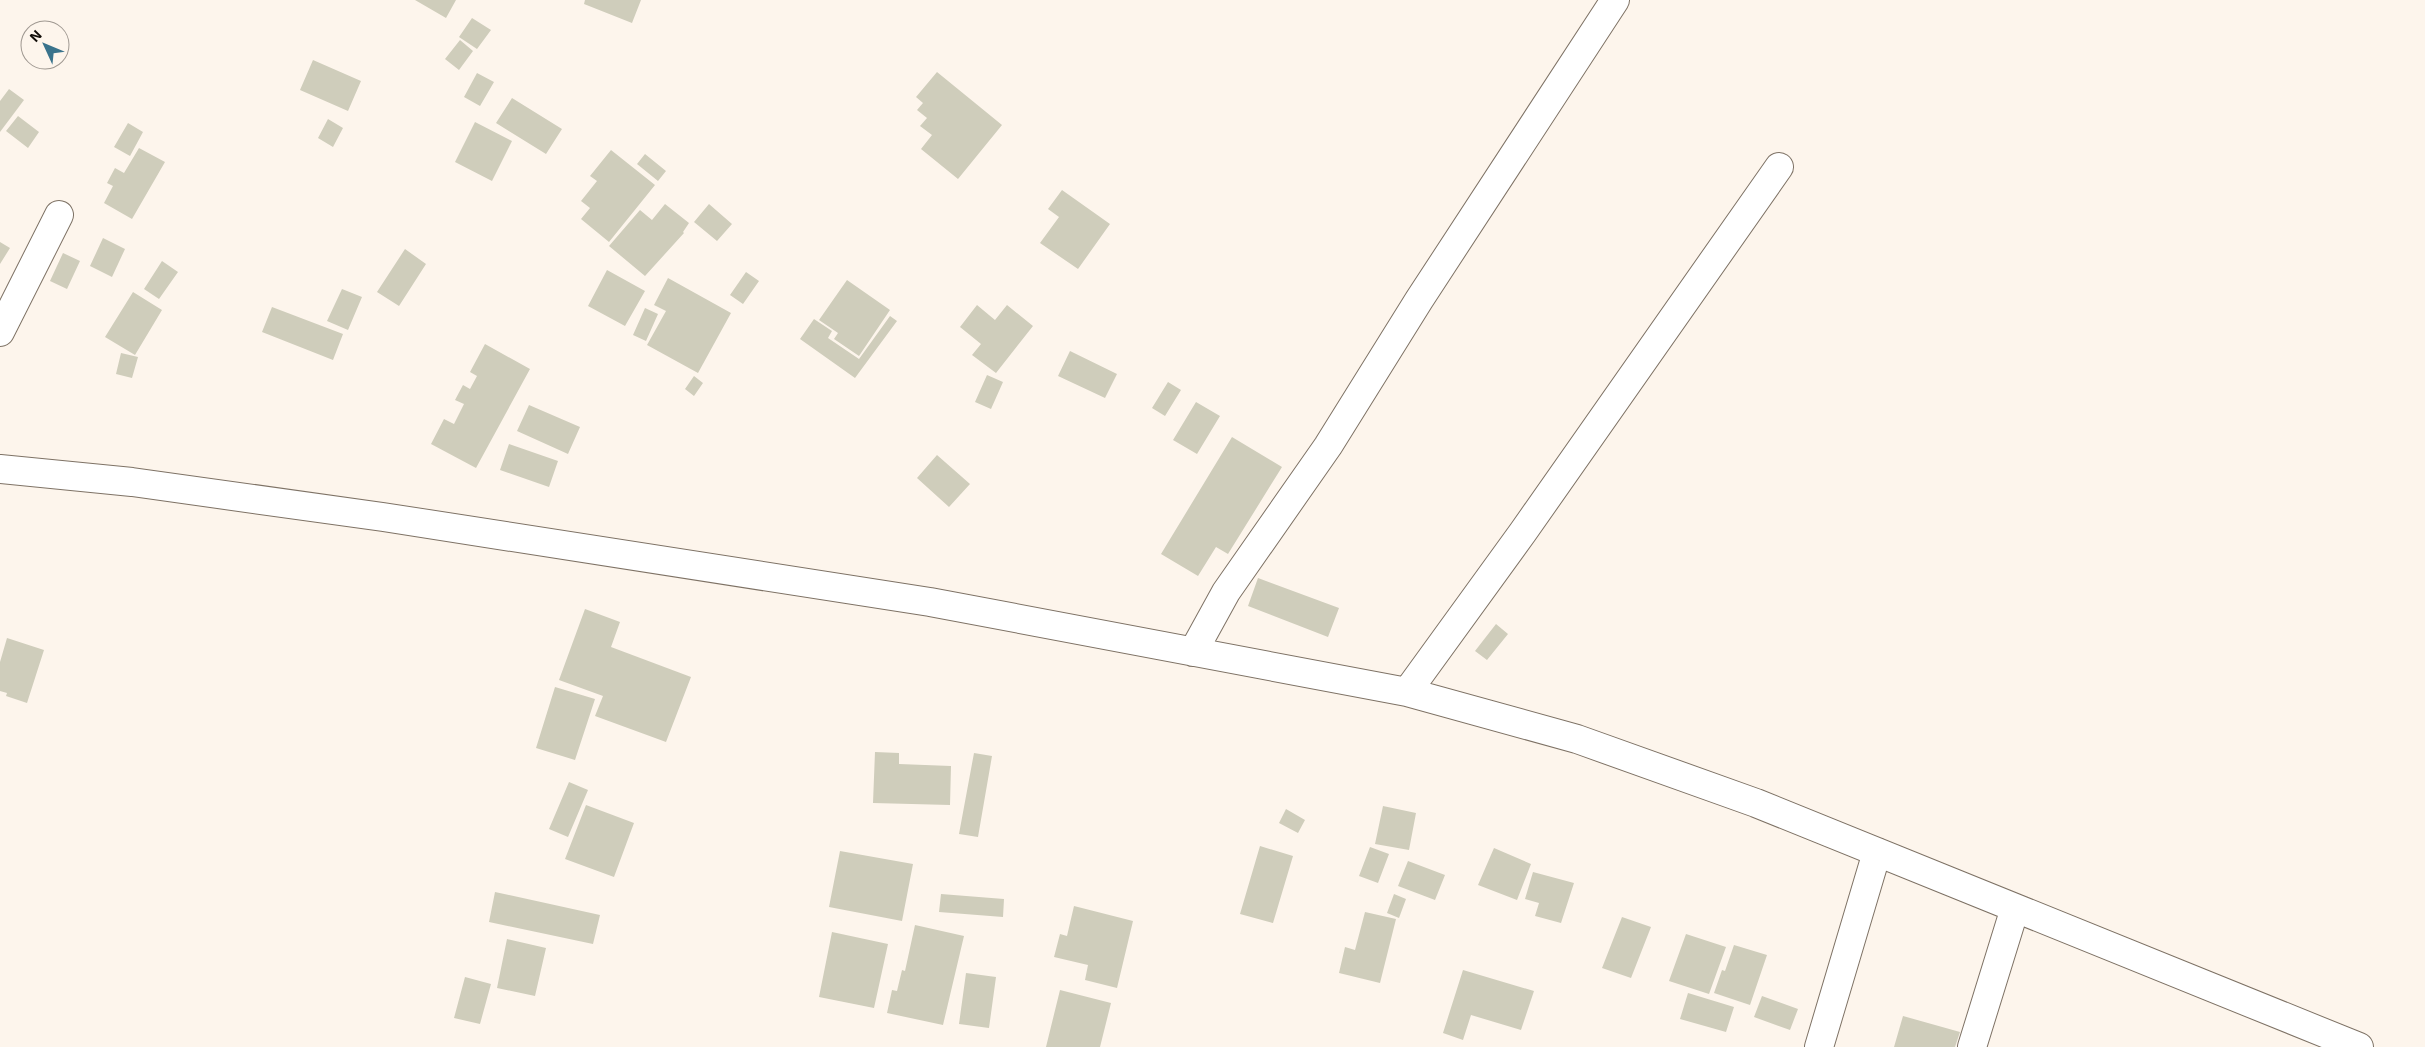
<svg xmlns="http://www.w3.org/2000/svg" width="2425" height="1047" font-family="'Exo 2',sans-serif">
<style>
.building{fill:#cfcdbb}
.lines{fill:none;stroke-linecap:round;stroke-linejoin:round}
.street-casing{stroke:#7e7265;stroke-width:30}
.street{stroke:#fff;stroke-width:28}
</style>
<rect width="100%" height="100%" fill="#fdf5ec"/>
<path class="building" d="M415,0H456L446,18Z
M585,0H641L632,23L584,4Z
M472,18L491,30L477,49L459,37Z
M460,40L473,51L459,70L445,59Z
M313,60L361,81L348,111L300,90Z
M937,72L1002,125L958,179L921,149L932,135L920,126L927,118L917,110L923,103L916,97Z
M477,73L494,82L480,106L464,97Z
M9,89L24,100L0,132V101Z
M512,98L562,129L546,154L496,123Z
M18,116L39,132L28,148L6,131Z
M328,119L343,128L333,147L318,138Z
M475,122L512,141L492,181L455,162Z
M128,123L143,132L130,156L114,147Z
M139,148L165,162L132,219L104,203L113,186L107,183L115,168L124,173Z
M611,150L655,185L609,242L581,219L590,208L581,201L597,181L590,176Z
M645,154L666,171L658,181L637,164Z
M1062,190L1110,224L1078,269L1040,243L1059,217L1048,209Z
M665,204L689,223L683,232L684,233L645,276L609,246L640,210L652,220Z
M709,204L732,224L717,241L694,222Z
M103,238L125,249L112,277L90,266Z
M0,242L10,248L0,264Z
M405,249L426,264L399,306L377,292Z
M63,253L80,261L67,289L50,281Z
M162,261L178,272L159,299L144,289Z
M607,270L645,291L625,326L588,306Z
M746,272L759,281L743,304L730,295Z
M668,278L731,313L698,373L647,345L666,311L654,305Z
M847,280L890,310L859,356L834,339L838,333L819,320Z
M342,289L362,297L348,330L327,321Z
M133,292L162,310L135,355L105,337Z
M977,305L995,320L1007,305L1033,326L996,373L972,355L981,344L960,327Z
M272,307L343,334L333,360L262,332Z
M645,308L658,314L646,341L633,335Z
M890,316L897,321L855,378L800,339L814,319L832,331L828,338L859,359Z
M485,344L530,369L476,468L431,444L444,419L454,424L464,404L455,400L463,385L470,389L477,376L470,372Z
M1070,351L1117,374L1105,398L1058,376Z
M121,353L138,357L132,378L116,374Z
M987,375L1003,382L991,409L975,402Z
M694,376L703,383L694,396L685,389Z
M1168,382L1181,390L1165,416L1152,408Z
M1196,402L1220,416L1197,454L1173,440Z
M529,405L580,427L568,454L517,431Z
M1232,437L1282,467L1228,554L1216,547L1198,576L1161,554Z
M509,444L558,461L549,487L500,470Z
M937,455L970,484L949,507L917,478Z
M1258,578L1339,608L1328,637L1248,606Z
M585,609L620,622L611,647L691,677L666,742L595,716L603,696L559,680Z
M1496,624L1508,634L1487,660L1475,651Z
M7,638L44,650L27,703L6,696L7,693L0,691V662Z
M555,687L595,699L575,760L536,748Z
M875,752L899,753V764L951,766L950,805L873,803Z
M974,753L992,756L978,837L959,834Z
M569,782L588,790L568,837L549,829Z
M586,805L634,823L614,877L565,859Z
M1383,806L1416,813L1409,850L1375,844Z
M1286,809L1305,820L1298,833L1279,823Z
M1260,846L1293,856L1273,923L1240,914Z
M1370,847L1389,854L1378,883L1359,876Z
M1494,848L1531,864L1517,900L1478,885Z
M840,851L913,864L902,921L829,907Z
M1408,861L1445,875L1435,900L1398,886Z
M1533,872L1574,883L1561,923L1535,916L1539,903L1525,899Z
M495,892L600,915L593,944L489,922Z
M941,894L1004,899L1003,917L939,912Z
M1394,894L1406,899L1399,918L1387,913Z
M1074,906L1133,921L1117,988L1085,980L1088,965L1054,957L1060,934L1067,936Z
M1365,912L1396,919L1380,983L1339,973L1345,947L1355,950Z
M1622,917L1651,927L1631,978L1602,968Z
M915,925L964,936L943,1025L887,1013L892,990L897,991L902,970L905,971Z
M832,932L888,944L874,1008L819,997Z
M1686,934L1726,947L1709,994L1669,981Z
M507,939L546,948L535,996L497,988Z
M1734,945L1767,955L1750,1005L1714,993L1722,970L1725,971Z
M1463,970L1534,991L1521,1030L1471,1015L1463,1040L1443,1033Z
M966,973L996,977L989,1028L959,1024Z
M465,977L491,984L480,1024L454,1018Z
M1060,990L1111,1003L1100,1047H1046Z
M1688,993L1734,1007L1726,1032L1680,1019Z
M1762,996L1798,1009L1790,1030L1754,1017Z
M1903,1016L1960,1032L1955,1047H1894Z"/>
<g class="lines">
<defs>
<path id="street" d="M0,332L59,215
M0,469L132,482L383,517L930,602L1407,692L1577,739L1756,803L2359,1047
M1193,652L1226,592L1328,446L1419,300L1615,0
M1407,692L1523,532L1779,167
M1819,1047L1877,852
M1972,1047L2015,908"/>
</defs>
<use href="#street" class="street-casing"/>
<use href="#street" class="street"/>
</g>
<g transform="translate(45 45) rotate(314)"><circle r="24" fill="#fdf5ec" stroke="#9f9891"/>
<path d="M0-4L9 19L0 12L-9 19Z" fill="#39738c"/>
<text y="-8" font-size="14" font-weight="bold" text-anchor="middle" fill="#110d08">N</text>
</g>
</svg>
